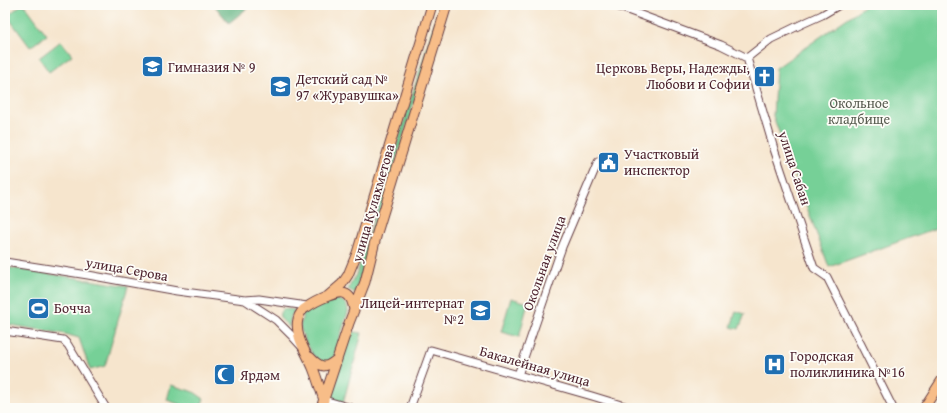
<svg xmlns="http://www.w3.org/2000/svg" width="947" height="413" font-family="'Gentium Book Plus',serif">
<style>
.green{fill:#76d097;stroke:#607861}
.forest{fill:#60b280;stroke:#556856}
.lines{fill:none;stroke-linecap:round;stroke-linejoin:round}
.minor-casing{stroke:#643d43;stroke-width:9}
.major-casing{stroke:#643d43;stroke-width:11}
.minor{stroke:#fff;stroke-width:7}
.major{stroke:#f7bd88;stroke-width:9}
.labels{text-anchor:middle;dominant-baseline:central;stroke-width:3.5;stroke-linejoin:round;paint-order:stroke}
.poi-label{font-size:14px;fill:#4a1f2b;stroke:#fdfcf7;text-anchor:start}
.park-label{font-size:14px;fill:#595d51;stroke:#fdfcf7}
.street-label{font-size:14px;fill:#4a1f2b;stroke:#fdfcf7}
</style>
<rect width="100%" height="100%" fill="#fdfcf7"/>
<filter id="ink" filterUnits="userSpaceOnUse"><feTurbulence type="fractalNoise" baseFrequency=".025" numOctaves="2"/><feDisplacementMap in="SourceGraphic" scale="8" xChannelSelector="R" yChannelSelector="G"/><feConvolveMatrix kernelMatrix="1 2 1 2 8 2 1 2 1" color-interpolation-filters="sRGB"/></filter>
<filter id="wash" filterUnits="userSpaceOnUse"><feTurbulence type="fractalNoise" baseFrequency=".012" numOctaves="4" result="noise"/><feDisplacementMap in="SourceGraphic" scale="16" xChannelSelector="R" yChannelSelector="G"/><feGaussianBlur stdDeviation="0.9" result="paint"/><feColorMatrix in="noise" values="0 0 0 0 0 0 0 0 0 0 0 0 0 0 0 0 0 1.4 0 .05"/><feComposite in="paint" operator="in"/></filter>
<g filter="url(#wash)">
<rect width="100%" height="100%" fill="#f6e5cd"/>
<path class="green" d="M21,5H25L47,35L30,47L7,16Z
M440,5H444L355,293L348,289L357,273Z
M866,5H942V226L829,267L773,116L776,68Z
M61,41L72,55L49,72L39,58Z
M5,267L128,286L105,366L90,370L79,338L65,334L5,324Z
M511,298L528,303L519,337L501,332Z
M336,299C344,300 348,305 348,312L333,359L324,364L312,354L309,347L306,344L300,327L303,314L311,308L321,305L332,300Z
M283,309L295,310L291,316L289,327C283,321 275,316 283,309Z
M736,311L745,314L739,329L731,327Z
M351,332H355L362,333L343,403L331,399V397L349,334Z
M171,385L194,392L204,399L200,408H190L167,400Z"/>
<path class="forest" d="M214,5H251L229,23Z"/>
</g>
<g filter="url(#ink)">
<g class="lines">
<defs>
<path id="minor" d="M614,5L721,45L747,58L774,149L814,268L827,277L893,408
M747,58L771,39L802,24L822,15L839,5
M5,262L88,275L177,291L245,300L259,299L307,306
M245,300L276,320L291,335L301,346
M5,331L63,340L68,345L106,408
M518,375L562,247L598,162
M324,400L351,408
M410,408L431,350L592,396L631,408"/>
<path id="major" d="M328,296L342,284L348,275L357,253L432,5
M310,357C320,368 326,369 337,359
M324,400C320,389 317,378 313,368C307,353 294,336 298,319C299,314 303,309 307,307C314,302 339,289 346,294C352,297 353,304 354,310
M321,408L349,323L365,282L377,233L447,5
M924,408L942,380"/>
</defs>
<use href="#minor" class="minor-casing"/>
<use href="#major" class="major-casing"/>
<use href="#minor" class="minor"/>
<use href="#major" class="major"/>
</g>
</g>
<defs>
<symbol id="school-square" viewBox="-11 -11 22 22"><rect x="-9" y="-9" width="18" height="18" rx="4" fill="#1f6fb2" stroke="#fdfcf7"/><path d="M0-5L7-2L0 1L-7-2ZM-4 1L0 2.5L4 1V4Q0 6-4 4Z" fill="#fff"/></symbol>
<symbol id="church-square" viewBox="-11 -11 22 22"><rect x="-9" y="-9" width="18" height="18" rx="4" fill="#1f6fb2" stroke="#fdfcf7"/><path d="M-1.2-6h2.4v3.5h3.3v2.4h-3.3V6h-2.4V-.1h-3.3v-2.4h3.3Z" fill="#fff"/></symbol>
<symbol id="civic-square" viewBox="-11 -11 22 22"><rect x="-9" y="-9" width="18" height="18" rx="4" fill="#1f6fb2" stroke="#fdfcf7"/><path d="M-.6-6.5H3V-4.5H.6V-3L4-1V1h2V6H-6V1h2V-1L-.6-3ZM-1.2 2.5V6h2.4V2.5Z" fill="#fff"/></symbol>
<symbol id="stadium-square" viewBox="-11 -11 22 22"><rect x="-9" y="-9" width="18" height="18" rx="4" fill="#1f6fb2" stroke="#fdfcf7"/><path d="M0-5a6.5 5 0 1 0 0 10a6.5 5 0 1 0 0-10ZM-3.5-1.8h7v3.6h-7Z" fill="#fff"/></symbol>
<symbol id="hospital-square" viewBox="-11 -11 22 22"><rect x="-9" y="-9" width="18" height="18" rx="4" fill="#1f6fb2" stroke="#fdfcf7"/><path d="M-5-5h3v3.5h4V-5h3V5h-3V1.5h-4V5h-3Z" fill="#fff"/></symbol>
<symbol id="mosque-square" viewBox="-11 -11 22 22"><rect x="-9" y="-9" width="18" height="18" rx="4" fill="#1f6fb2" stroke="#fdfcf7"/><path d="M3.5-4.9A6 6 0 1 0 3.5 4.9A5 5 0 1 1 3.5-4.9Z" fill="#fff"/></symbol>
</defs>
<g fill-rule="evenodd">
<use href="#school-square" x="140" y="54" width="25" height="25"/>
<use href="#church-square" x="752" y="64" width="25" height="25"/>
<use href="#school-square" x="268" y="74" width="25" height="25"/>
<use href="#civic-square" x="596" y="150" width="25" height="25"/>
<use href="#stadium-square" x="26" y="296" width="25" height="25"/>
<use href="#school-square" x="468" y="298" width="25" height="25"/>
<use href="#hospital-square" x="762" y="352" width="25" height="25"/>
<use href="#mosque-square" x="212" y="362" width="25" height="25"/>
</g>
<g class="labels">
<g class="poi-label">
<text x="168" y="67">Гимназия № 9</text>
<text x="750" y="68" text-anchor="end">Церковь Веры, Надежды,<tspan x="750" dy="16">Любови и Софии</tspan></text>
<text x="296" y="79">Детский сад №<tspan x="296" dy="16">97 «Журавушка»</tspan></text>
<text x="624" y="154">Участковый<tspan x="624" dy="16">инспектор</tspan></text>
<text x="464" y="303" text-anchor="end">Лицей-интернат<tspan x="464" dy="16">№2</tspan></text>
<text x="54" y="308">Бочча</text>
<text x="790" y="356">Городская<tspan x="790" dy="16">поликлиника №16</tspan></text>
<text x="240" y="375">Ярдәм</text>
</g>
<g class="park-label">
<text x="859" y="103">Окольное<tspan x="859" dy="16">кладбище</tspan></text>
</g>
<g class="street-label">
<text transform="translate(795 168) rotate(72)">улица Сабан</text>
<text transform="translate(373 203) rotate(-74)">улица Кулахметова</text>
<text transform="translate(544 263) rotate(-70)">Окольная улица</text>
<text transform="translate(127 269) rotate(10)">улица Серова</text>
<text transform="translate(535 366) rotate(16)">Бакалейная улица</text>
</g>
</g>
<rect width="947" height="413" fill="none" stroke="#fdfcf7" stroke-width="20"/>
</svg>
